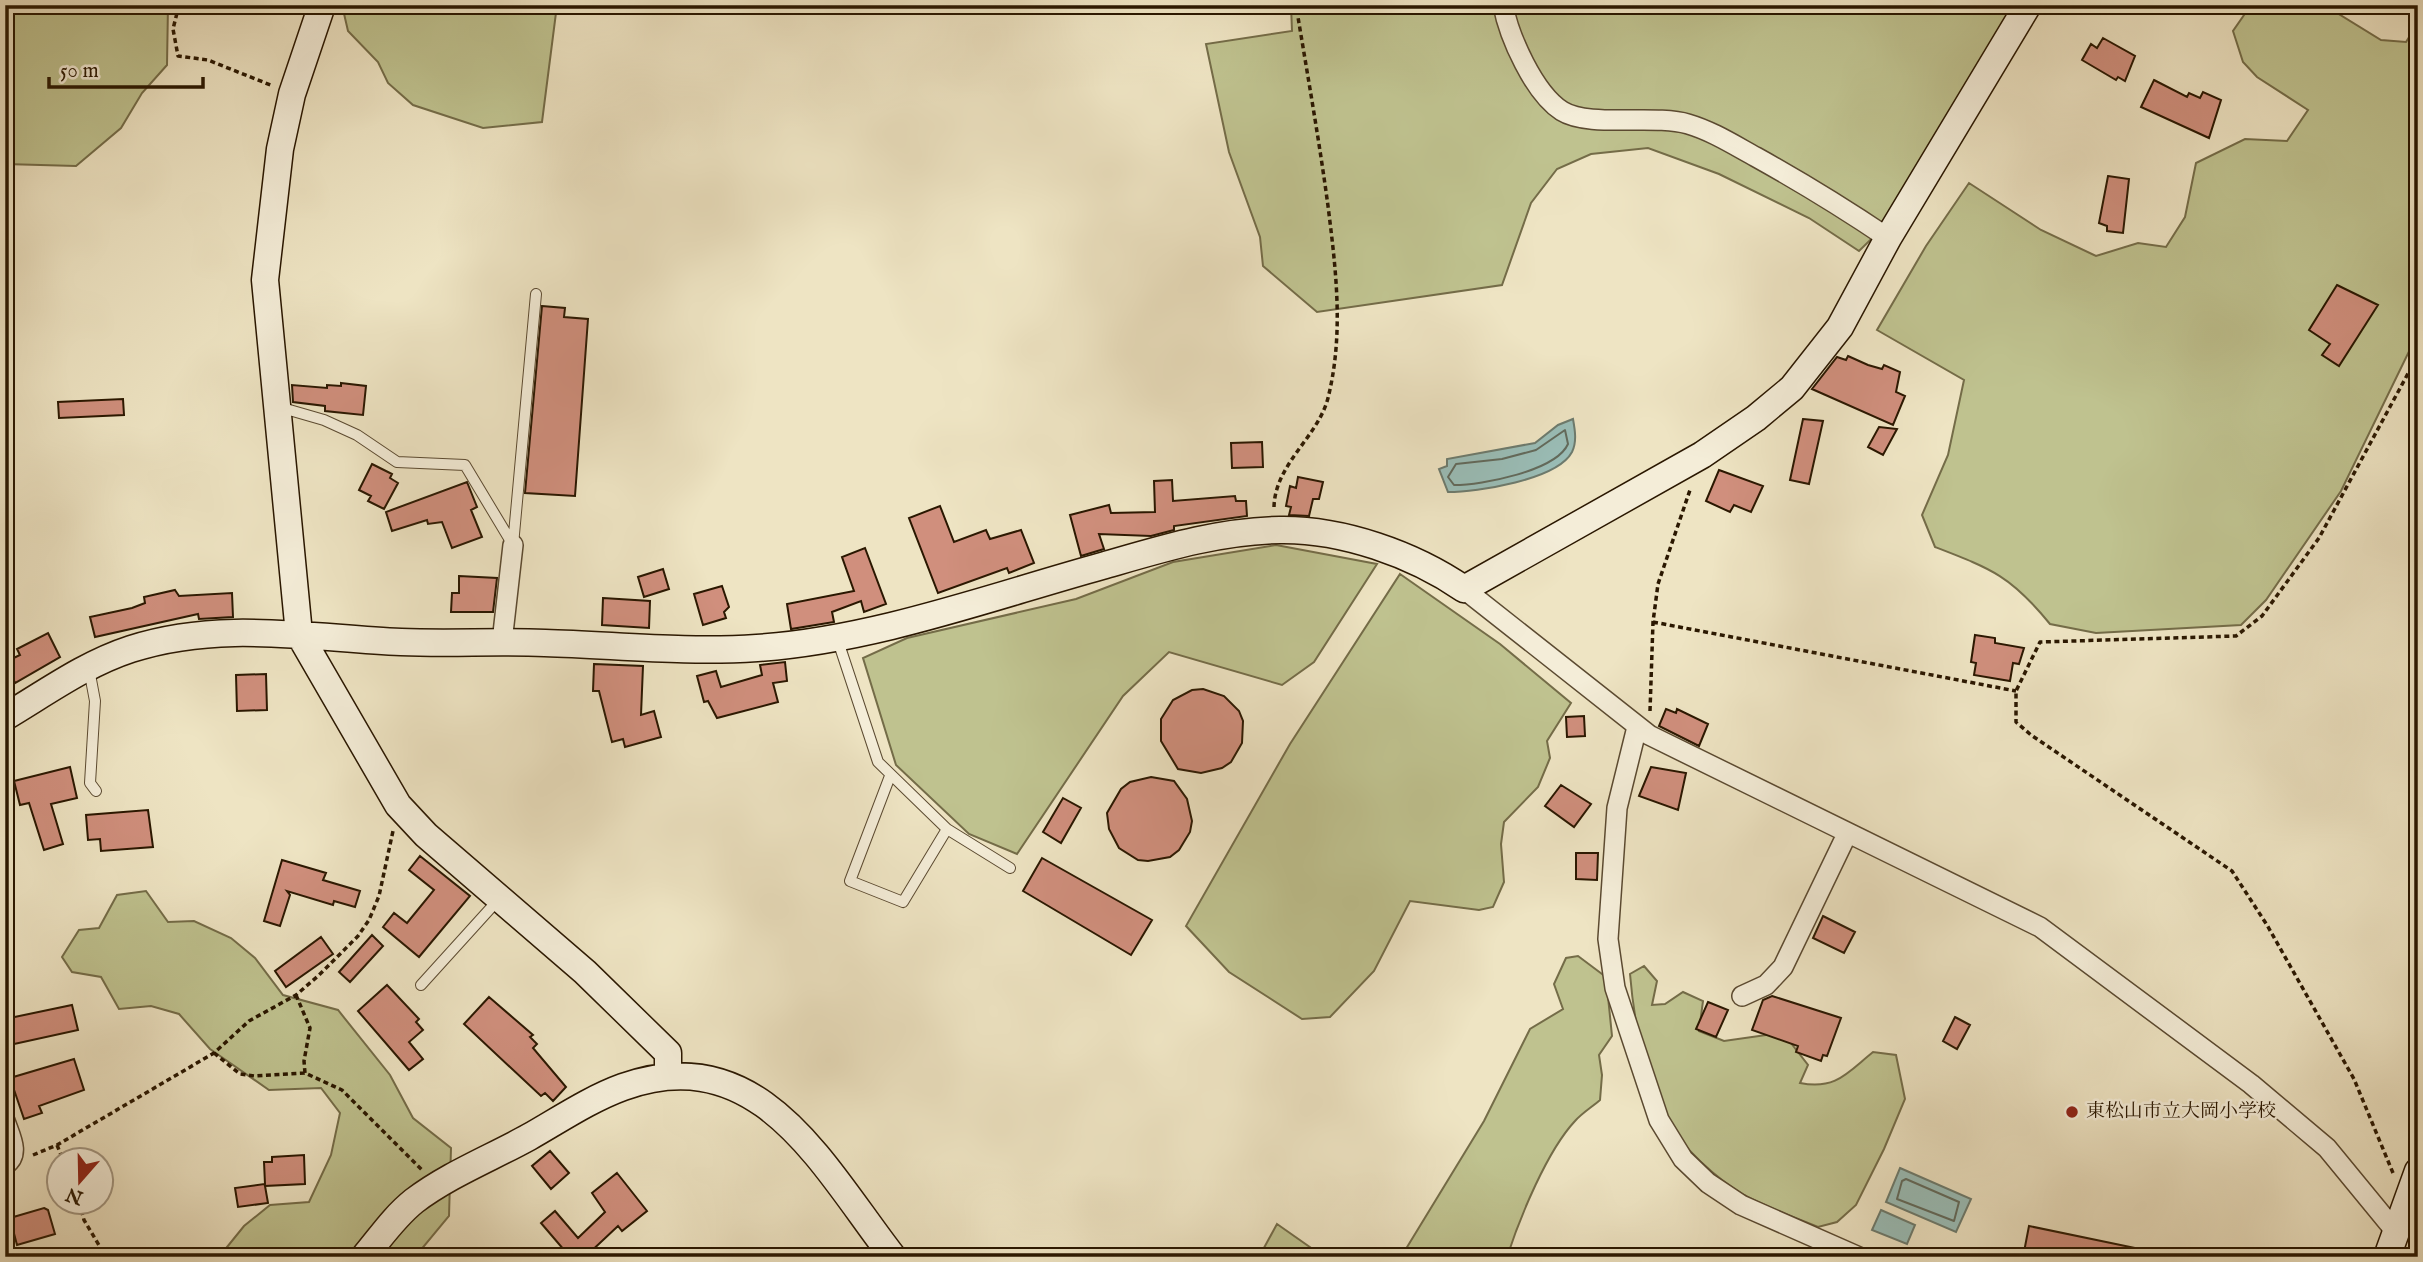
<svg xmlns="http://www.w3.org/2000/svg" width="2423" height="1262" font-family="'IM FELL English','Noto Serif JP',serif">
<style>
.green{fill:#bfc28f;stroke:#746c48;stroke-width:2}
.water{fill:#9abeb8;stroke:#6d7b6e;stroke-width:2}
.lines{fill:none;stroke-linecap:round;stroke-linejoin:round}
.shore{stroke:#626a5c;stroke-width:2}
.building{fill:#d08f7d;stroke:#2a1700;stroke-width:2}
.lane-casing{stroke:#5b4a31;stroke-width:12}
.street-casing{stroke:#5b4a31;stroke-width:22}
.secondary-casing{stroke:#2a1700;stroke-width:29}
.path{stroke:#2a1700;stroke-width:3.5;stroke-dasharray:5 3.5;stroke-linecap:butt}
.lane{stroke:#f4edd8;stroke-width:10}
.street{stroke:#f4edd8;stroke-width:19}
.secondary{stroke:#f4edd8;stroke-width:26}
.poi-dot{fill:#8f2418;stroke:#f4edd8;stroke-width:2.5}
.labels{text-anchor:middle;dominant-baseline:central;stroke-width:5;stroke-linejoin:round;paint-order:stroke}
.poi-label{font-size:19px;fill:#2a1700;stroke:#f4edd8;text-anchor:start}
</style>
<rect width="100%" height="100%" fill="#eee4c3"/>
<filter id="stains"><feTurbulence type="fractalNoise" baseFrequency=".00286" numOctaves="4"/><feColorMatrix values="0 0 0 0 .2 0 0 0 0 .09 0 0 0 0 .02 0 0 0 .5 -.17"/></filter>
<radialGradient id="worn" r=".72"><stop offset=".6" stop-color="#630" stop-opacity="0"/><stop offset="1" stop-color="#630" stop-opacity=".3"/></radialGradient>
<path class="green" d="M5,5H168L167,65L142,93L121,128L76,166L5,164Z
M342,5H557L542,122L483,128L413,105L388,83L378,62L348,31Z
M1291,5H2014L1898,213L1859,251L1809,218L1719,174L1648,148L1591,154L1557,169L1531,203L1502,285L1317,312L1263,266L1260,237L1229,152L1206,44L1292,31Z
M2251,5H2336L2334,11L2381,40L2406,42L2418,23V333L2341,491L2266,600L2241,625L2096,633L2050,624C2011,576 1992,569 1935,547L1922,515L1948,455L1964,380L1877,330L1926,246L1969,183L2041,230L2096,256L2138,243L2166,247L2185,217L2196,163L2245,139L2287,141L2308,110L2257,77L2243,62L2233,31Z
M1276,545L1377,564L1314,662L1282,685L1169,652L1123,696L1017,854L969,834L896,765L863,658L907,638L1076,599L1173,562Z
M1400,574L1500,644L1571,703L1547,741L1550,758L1538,787L1504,822L1501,844L1504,882L1493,907L1479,910L1410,901L1374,971L1330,1017L1302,1019L1229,972L1186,926L1290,744Z
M146,891L168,922L194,921L231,938L255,958L283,995L338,1010L390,1075L413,1118L451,1148L449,1216L415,1257H228L223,1252L244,1226L270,1205L309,1202L331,1155L340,1113L321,1088L269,1090L210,1049L179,1014L151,1006L119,1009L101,977L72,972L62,957L79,930L99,928L117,895Z
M1578,956L1606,977L1612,1036L1599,1055L1602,1075L1600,1100C1592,1107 1582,1113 1575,1121C1547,1151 1520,1217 1507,1257H1401L1484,1121L1530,1029L1563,1009L1554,984L1566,958Z
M1644,966L1657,981L1652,1005L1665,1004L1683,992L1703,1001L1699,1031L1724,1041L1773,1034L1787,1038L1808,1065L1800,1083C1836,1090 1847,1073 1873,1052L1896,1055L1905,1099L1884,1149L1856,1205L1837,1222L1818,1227C1794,1217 1768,1208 1744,1195C1717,1179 1682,1148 1667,1120C1645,1077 1634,1022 1630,974Z
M1277,1224L1324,1257H1259Z"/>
<path class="water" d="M1573,419C1575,430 1577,442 1572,452C1557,480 1477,492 1448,492L1439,469L1447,466V459L1535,443L1558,425Z
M1900,1168L1971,1199L1956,1232L1886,1202Z
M1881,1210L1915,1225L1907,1244L1872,1230Z"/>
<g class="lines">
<path class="shore" d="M1565,430L1568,444C1556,471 1482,485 1454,485L1448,477L1456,464L1502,459L1536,450Z
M1906,1179L1959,1202L1954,1221L1897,1199L1902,1181Z"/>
</g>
<path class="building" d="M2103,38L2135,56L2125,81L2118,77L2116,80L2082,60L2091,44L2097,48Z
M2154,80L2187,97L2189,93L2200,98L2203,92L2221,100L2209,138L2141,107Z
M2108,176L2129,179L2123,233L2107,231V226L2099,223Z
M2337,285L2378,305L2339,366L2322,355L2330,344L2309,330Z
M542,306L565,308L564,317L588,319L575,496L525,493Z
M1848,356L1868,365L1882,369L1884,365L1900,372L1896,392L1905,396L1893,425L1812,389L1837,357L1846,360Z
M341,383L366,386L363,415L325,411V406L293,402L292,385L327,388V385L341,386Z
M123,399L124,415L59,418L58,402Z
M1803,419L1823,421L1809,484L1790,480Z
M1879,427L1897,429L1883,455L1868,447Z
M1262,442L1263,467L1232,468L1231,443Z
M372,464L392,474L390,478L398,483L384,509L368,501L371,496L359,490Z
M1719,470L1763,486L1751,512L1734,505L1730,512L1706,501Z
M1298,477L1323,482L1319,499H1313L1309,516L1289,515L1291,507L1286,506L1290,486L1296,488Z
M1172,480L1173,501L1235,496L1236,501H1246L1247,516L1174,526V530L1151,536L1099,534L1104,549L1081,556L1070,515L1109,505L1111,513L1155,512L1154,481Z
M467,482L477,507L471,510L482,537L452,548L442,522L428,524L427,520L392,531L386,512Z
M940,506L954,542L986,530L990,539L1021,530L1034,563L1009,573L1007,568L938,593L909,518Z
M865,548L886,604L864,612L861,601L832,612L834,622L791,629L787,604L854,591L842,557Z
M663,569L669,589L644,597L638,577Z
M459,576L497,578L493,612H451L452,593H459Z
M722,586L729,607L724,612L726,618L703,625L694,594Z
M175,590L179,596L232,593L233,617L199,619L198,614L95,637L90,617L132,608L145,603L144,597Z
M603,598L650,601L649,628L602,625Z
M48,633L60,657L15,683L5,662L20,655L17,649Z
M1975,635L1995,638V643L2024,648L2019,664L2013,663L2010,681L1974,675L1976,663L1971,662Z
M785,662L787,681L773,683L778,702L717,718L708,701L704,702L697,676L716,671L721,687L762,675L760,665Z
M594,664L643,666L641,715L654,711L661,737L625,747L623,739L612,742L599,691H593Z
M266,674L267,710L237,711L236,675Z
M1203,689L1224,696L1239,711L1243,721L1242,743L1231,762L1222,768L1201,773L1178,769L1161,741V719L1173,700L1192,690Z
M1666,709L1676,713L1677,709L1708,724L1699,746L1659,726Z
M1584,716L1585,736L1567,737L1566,717Z
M70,767L77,798L51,804L63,844L44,850L29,803L20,805L14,781Z
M1651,767L1686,773L1678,810L1639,796Z
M1151,777L1174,781L1187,799L1192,821L1190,832L1179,850L1170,857L1148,861L1138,860L1119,848L1109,829L1107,813L1121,789L1130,782Z
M1561,785L1591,804L1574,827L1545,806Z
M1063,798L1081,808L1061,843L1043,832Z
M148,810L153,847L101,851L100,839L88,840L86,815Z
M1576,853H1598L1597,880L1576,879Z
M420,856L470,896L419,957L383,927L394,913L407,923L434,890L409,870Z
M1042,858L1152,920L1131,955L1023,891Z
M282,860L326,873L323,880L360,891L355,907L334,901L333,905L287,891L290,895L280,926L264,921Z
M1823,916L1855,932L1844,953L1813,938Z
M372,935L383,946L350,982L339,972Z
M321,937L333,954L286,987L275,971Z
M387,985L419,1019L416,1022L423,1030L409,1042L423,1059L409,1070L358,1011Z
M1772,996L1841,1018L1827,1056L1823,1055L1821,1061L1796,1052L1798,1046L1752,1030L1763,1000Z
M489,997L533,1035L530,1037L537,1044L533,1048L566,1087L553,1101L545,1093L541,1096L464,1024Z
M1708,1002L1728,1010L1716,1037L1696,1029Z
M72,1005L78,1030L5,1046V1019Z
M1955,1017L1970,1025L1957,1049L1943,1041Z
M74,1059L84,1090L39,1106L42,1113L24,1119L10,1078Z
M550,1151L569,1173L551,1189L532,1166Z
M304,1155L305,1184L265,1186L268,1203L238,1207L235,1188L265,1184L264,1162H272V1157Z
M617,1173L647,1211L622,1231L618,1226L585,1257H570L541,1223L555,1211L578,1238L605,1212L592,1193Z
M44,1208L48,1210L55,1234L17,1245L10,1218Z
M2029,1226L2140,1249L2139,1257H2023Z"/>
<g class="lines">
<defs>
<path id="lane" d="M279,407L324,420L357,435L397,462L465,465L513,545
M513,545L536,294
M837,638L878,762L947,829L1010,868
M89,669L95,701L90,783L96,791
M890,776L850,881L903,902L947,829
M421,985L498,900"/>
<path id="street" d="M1503,5C1509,37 1534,93 1562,111C1589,128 1654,114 1688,124C1712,131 1734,145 1756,157C1801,182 1845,209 1888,238
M1464,589L1649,735L2040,927L2251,1084L2327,1148L2396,1232
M502,642L513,545
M1637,727L1617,808L1608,939L1615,988L1659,1120L1683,1159L1708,1183L1741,1205L1859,1257
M1742,996L1766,985L1783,967L1847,834
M5,1121C10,1136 21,1154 5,1165"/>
<path id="secondary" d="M322,5L292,94L280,149L265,280L299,634L398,805L426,835L585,972L668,1053V1076
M5,717C47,692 85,664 131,649C221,620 310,638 401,642C449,644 497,641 545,643C615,645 686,653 757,648C874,640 990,597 1102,566C1161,549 1218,531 1280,530C1342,529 1413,554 1464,589L1702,455L1756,418L1792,388L1840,327L1888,238L2028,5
M364,1257C380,1238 394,1217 414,1201C448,1175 491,1158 529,1137C559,1120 590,1099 623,1087C760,1038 823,1167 893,1257
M2387,1257L2418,1171"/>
</defs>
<use href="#lane" class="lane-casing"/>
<use href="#street" class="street-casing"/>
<use href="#secondary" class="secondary-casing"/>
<path class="path" d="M179,5L173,29L178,56L208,60L273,86
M1274,507C1275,464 1318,437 1328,398C1344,334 1336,270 1328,206C1319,139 1307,72 1296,5
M1653,622L2016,691
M1650,711L1653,622L1658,584L1690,490
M296,995L310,1028L304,1061L305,1073
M214,1053L240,1074L255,1076L305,1073L342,1090L422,1170
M57,1145L63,1160
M33,1155L57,1145L214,1053L249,1021L296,995L318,976L358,936L369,920L379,896L393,831
M2393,1173L2354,1079L2267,925L2232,871L2031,735L2016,722V691L2040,642L2236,636L2262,616L2319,538L2418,355
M79,1202L84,1220L106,1257"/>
<use href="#lane" class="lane"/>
<use href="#street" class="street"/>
<use href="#secondary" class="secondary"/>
</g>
<circle class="poi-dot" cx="2072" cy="1112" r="7"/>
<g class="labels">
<g class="poi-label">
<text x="2086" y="1112">東松山市立大岡小学校</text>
</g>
</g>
<rect width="2423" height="1262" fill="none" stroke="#eee4c3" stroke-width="28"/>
<rect x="7" y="7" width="2409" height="1248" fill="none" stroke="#2a1700" stroke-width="3.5"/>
<rect x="14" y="14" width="2395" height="1234" fill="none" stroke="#2a1700" stroke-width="2"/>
<g transform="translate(80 1181) rotate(200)"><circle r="33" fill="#f4edd8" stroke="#a39782" stroke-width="2"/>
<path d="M0-5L12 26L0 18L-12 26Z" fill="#8f2418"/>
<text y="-10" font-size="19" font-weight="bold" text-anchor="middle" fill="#2a1700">N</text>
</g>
<path d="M49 77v10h154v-10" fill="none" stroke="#2a1700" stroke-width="3.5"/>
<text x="60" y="77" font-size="21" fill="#2a1700" stroke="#f4edd8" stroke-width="5" paint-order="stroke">50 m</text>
<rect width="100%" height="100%" filter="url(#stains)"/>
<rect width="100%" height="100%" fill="url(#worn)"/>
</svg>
